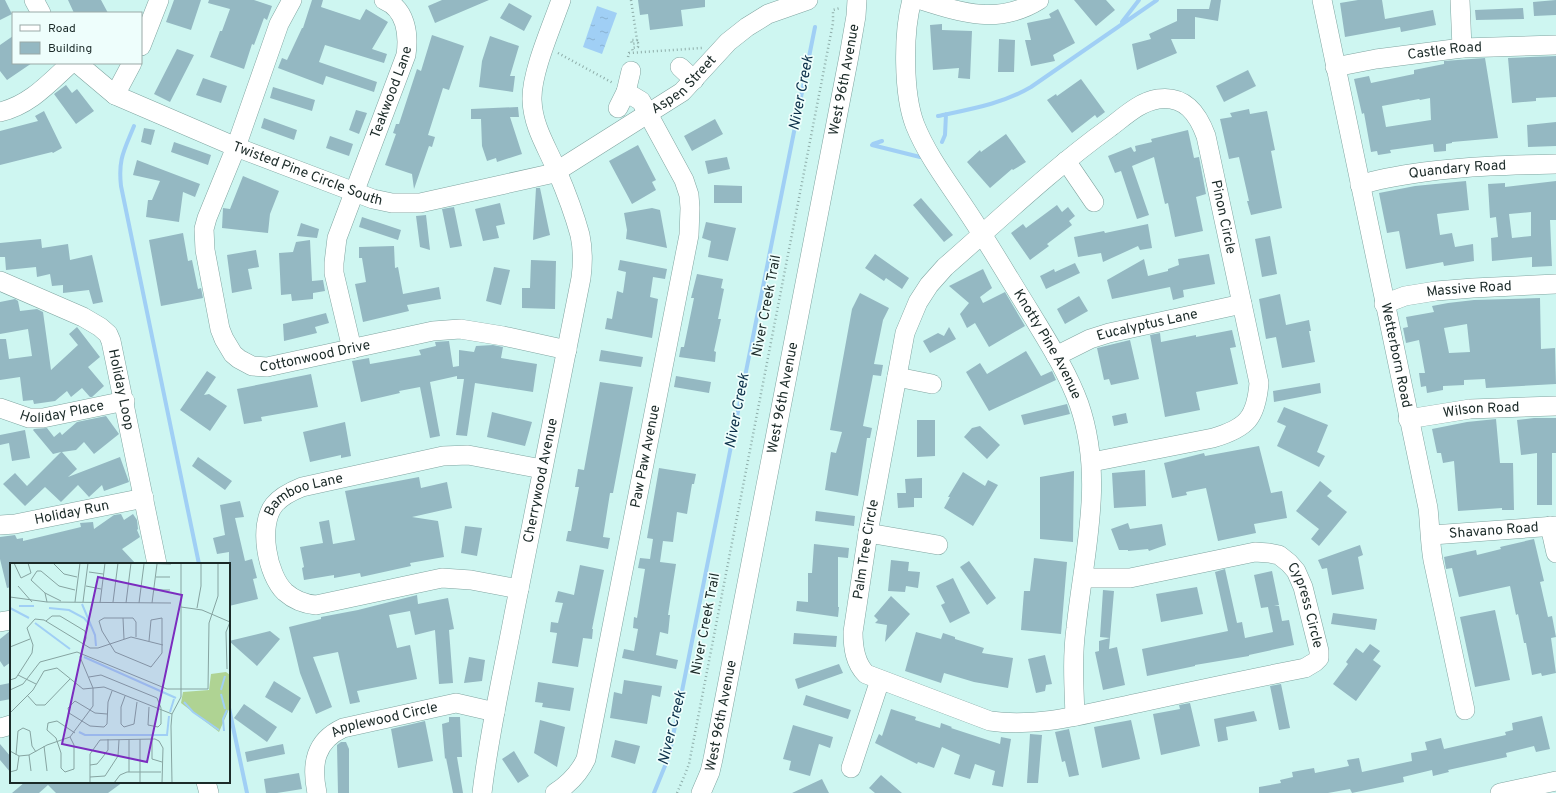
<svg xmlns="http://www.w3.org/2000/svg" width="1556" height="793" font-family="Overpass,sans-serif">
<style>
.water{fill:url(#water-ripples)}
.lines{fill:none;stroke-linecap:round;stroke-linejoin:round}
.stream{stroke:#a0cff5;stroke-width:4}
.building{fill:#94b8c2;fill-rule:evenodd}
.minor-casing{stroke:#80a5a1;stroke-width:20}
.path{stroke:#8eada9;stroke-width:2.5;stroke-dasharray:1 3;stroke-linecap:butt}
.minor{stroke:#fff;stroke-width:19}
.labels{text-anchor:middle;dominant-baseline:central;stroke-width:3.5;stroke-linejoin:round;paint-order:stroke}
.street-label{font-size:14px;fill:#1b2a28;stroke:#eefefc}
.water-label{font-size:15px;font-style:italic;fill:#0d314a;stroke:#eefefc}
.inset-river{fill:none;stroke:#a0cff5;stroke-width:2}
.inset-road{fill:none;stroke:#86a4a1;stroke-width:1}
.view{fill:#7b2cbf;fill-opacity:0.15;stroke:#7b2cbf;stroke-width:2}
.inset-edge{fill:none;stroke:#1b2a28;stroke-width:2}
</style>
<defs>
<pattern id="water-ripples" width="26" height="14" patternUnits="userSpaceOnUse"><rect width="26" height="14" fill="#a0cff5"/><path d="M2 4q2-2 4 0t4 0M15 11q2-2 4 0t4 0" fill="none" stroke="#89b2d2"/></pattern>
</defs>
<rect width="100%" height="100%" fill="#cef6f1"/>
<path class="water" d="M597,6L617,13L602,54L583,47Z"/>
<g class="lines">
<path class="stream" d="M1122,22L1139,0
M938,116C971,109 1002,104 1031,87L1157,0
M134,126C124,151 118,159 121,186L199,564
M942,142L945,135L946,114
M873,144L882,141
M872,145L920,157
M229,708L247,793
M654,793L669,756L815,27"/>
</g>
<path class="building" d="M0,0H5L12,14L0,20Z
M68,0H101L108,13H74Z
M174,0H201L191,30L166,22Z
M209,0H254L272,6L267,20L264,18L254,45L252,44L244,69L210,57L220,31H222L230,9L208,3Z
M312,0H323L321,7L360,20L366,9L388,22L372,49L387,54L384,63L325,45L319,62L377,82L374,92L326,76L323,85L278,68L282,58L287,60L302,28H303Z
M442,0H489L435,23L428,6Z
M638,0H705V7L681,10L683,26L650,30L648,14L640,15Z
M1074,0H1106L1115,10L1096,26Z
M1211,0H1221L1218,21L1195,17V39H1171L1177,53L1137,70L1132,44L1151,39L1149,34L1177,21V9H1209Z
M1358,0H1382L1385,19L1433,10L1436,25L1401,32L1400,27L1345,37L1340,3Z
M1556,0V15L1534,16L1533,2Z
M509,3L532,16L524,31L500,18Z
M1523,8L1524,19L1476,20L1475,10Z
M1058,9L1075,43L1053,55L1055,61L1031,66L1025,40H1031L1027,23L1051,18L1049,14Z
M942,24V30L972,31L970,79L958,78L959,68L933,70L930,25Z
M432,35L464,46L449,90L443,88L428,135L435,137L432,147L429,146L414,189L412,174L385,165L396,134L393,133L396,124H399L417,69L421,71Z
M13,36V63H32L7,80L0,71V45Z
M490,36L519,46L510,76H515L513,92L479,87L482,61Z
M999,39L1015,40L1014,72H998Z
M177,49L194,55L170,102L154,94Z
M1556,56V97L1536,98V101L1512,103L1508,58Z
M1485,58L1498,138L1452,142V143L1446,144V151L1434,152L1433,144L1390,150L1391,153L1378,155L1377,151L1371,152L1364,113L1362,114L1354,79L1369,76L1371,83L1414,74V70L1444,64V61ZM1430,98L1431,120L1386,127L1382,106L1419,99L1420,100Z
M1248,70L1256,86L1224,102L1216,86Z
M203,78L227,86L221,103L196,95Z
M1081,79L1105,112L1097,118L1095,115L1072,133L1047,100L1056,94L1057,96Z
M66,85L72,93L77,89L94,111L76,124L54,94Z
M273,87L315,100L312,111L270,98Z
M518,107L519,117H510L522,154L497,162L496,158L487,161L482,146L481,119H471V109Z
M1249,109L1250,114L1267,111L1275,150L1271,151L1282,208L1251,215L1247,201H1249L1239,157L1229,159L1220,119L1232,117L1230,113Z
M356,110L367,113L359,134L349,130Z
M44,111L62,148L53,153L52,152L0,165V131L38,121L35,116Z
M264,118L297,130L294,140L261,128Z
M715,119L723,134L692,151L684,136Z
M1556,122V146L1528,147L1527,125Z
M144,128L155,130L151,145L141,142Z
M1188,130L1194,158L1199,157L1206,194L1196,197L1203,231L1175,237L1168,203L1165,204L1154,157L1132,166L1149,215L1137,219L1121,171L1115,173L1108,156L1131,147L1134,152L1136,151L1135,146L1152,142L1151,139Z
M1006,134L1026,162L1013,170L1012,169L990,188L967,162L980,150L981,152Z
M330,136L353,144L349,156L326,148Z
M174,142L211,155L208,165L171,152Z
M638,145L656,180L652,182L656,190L632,204L609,161Z
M727,157L730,169L708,174L705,161Z
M137,160L200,184L195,197L183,192L179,222L146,217L148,200H152L160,181L133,175Z
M243,176L279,191L270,214L268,233L222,228L223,208L230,209Z
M1466,181L1469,210L1437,214L1440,235L1452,233L1455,247L1473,244L1474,261L1444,266L1443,262L1406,269L1399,231L1387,233L1379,193L1415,186Z
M1556,181V220H1550L1552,266L1532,267V257L1492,261L1491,238L1498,237L1496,217L1490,218L1488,184L1505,183V187ZM1531,212V236L1512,238L1509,214Z
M714,185L742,186V203H714Z
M536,188H540L550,235L533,240Z
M921,198L953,235L944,242L913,205Z
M500,203L505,224L496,226L499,238L483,241L475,209Z
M1057,205L1062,212L1068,207L1075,216L1069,221L1072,225L1047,244L1049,246L1030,260L1011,233L1023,224L1026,228Z
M454,207L462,246L450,248L442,209Z
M652,208L660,210L667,248L626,239L627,230L624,213Z
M426,215L430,250L420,247L416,216Z
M362,217L401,230L398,240L359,227Z
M706,222L736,228L728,261L708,257L711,241L702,238Z
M301,223L319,229L317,238L297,236Z
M1148,224L1152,248L1140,250L1138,246L1103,262L1101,253L1078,257L1074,237L1104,231L1105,233Z
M183,233L188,261L192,260L198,289L201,288L203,298L161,306L149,240Z
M1270,236L1277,274L1262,277L1255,239Z
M41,239L42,248L68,244L70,260L92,255L103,302L93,304L89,290L63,293V285L52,286L50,274L37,277L36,267L6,270L5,257H0V243Z
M310,240L312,281L323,280L325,291L313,293V299L292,301L291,294L281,295L279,253L293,252L296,242Z
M394,246L395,268L398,267L403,294L439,287L441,299L407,305L409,311L363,322L355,284L366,282L362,258H359V247Z
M256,250L259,267L248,269L252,289L232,293L227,255Z
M875,254L909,278L902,289L886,278L884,281L865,268Z
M1209,254L1215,284L1183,290L1184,297L1173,300L1170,287L1112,299L1107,280L1144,259L1148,276L1168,271V269L1179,265L1178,259Z
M531,260L556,261L555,309L522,308V288H530Z
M620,260L667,269L665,279L653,277L650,297L658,299L652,338L605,329L607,318L612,319L617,291L623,293L626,272L618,270Z
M1075,263L1080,273L1046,289L1040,276L1054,269L1055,272Z
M494,267L510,270L501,305L486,301Z
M983,269L992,288L980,297L983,303L1005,292L1025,326L989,347L975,323L967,328L960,314L969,303L949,286Z
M697,274L723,279L721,288L724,289L718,319H721L714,351L716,352L715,362L679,357L681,347H684L694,298H691Z
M860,293L889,308L883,320L874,364L883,365L881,376L873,375L863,426L872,428L870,438H867L858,496L825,490L831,452L836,453L842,432L830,430L852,309Z
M1280,294L1286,325L1309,320L1311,331H1309L1315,362L1282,368L1276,337L1266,339L1259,299Z
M1079,296L1088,311L1065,324L1057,309Z
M1540,298L1541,349L1555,348L1556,384L1486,388L1485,379L1464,380V385L1443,386V390L1427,393L1426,386L1421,387L1419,373H1425L1419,340L1406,343L1403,328L1408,327L1406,317L1434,312L1432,306L1448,303L1474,300ZM1467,324L1470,352L1449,353L1444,328Z
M15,299L18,301L20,311L37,309L43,312L51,370L78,345L69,334L77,327L100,357L88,367L104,386L92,397H90L82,388L71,397L67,391L55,401L34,404L33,400L23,401L20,377L0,380V339H6L9,359L32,356L28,329L0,334V302Z
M326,313L329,323L315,327L317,333L284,341L283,324Z
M949,327L956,339L930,353L923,341L938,333L944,336Z
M1232,330L1236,347L1230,348L1238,384L1196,392L1200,410L1165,417L1150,335L1160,333L1161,342L1196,335V337Z
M1130,340L1139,379L1111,385L1109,379L1104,380L1097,348Z
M449,341L453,367L459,366V350L474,352L476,346L493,345L503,347L501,358L537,364L533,392L475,383L467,436L456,435L464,379H457V376L430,382L440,436L430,438L420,387L399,391L400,393L361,402L352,361L369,358L370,364L421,355L419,350L436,346L435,342Z
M601,350L643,357L641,367L599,361Z
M1026,351L1041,376L1052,371L1056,380L989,411L966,372L980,363L987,374Z
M207,371L216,377L204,395L209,394L227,406L210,431L180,410Z
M311,374L318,407L261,417L262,421L244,424L237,389Z
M676,376L711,382L709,393L674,387Z
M600,382L633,387L613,493H610L603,537L610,538L608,549L566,541L568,531H571L579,487H575L578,469L584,470Z
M1320,383L1321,393L1274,402L1273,391Z
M1067,404L1070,414L1024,425L1021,415Z
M1284,407L1328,425L1317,452L1325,456L1319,467L1277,446L1286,426L1277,422Z
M492,412L532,422L525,446L487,437Z
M1126,413L1128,423L1114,426L1112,416Z
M106,416L119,434L94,454L84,442L76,450L62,452L77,469L68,477L120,457L129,482L104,491L102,485L89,497L78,485L61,502L45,487L25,506L3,484L15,473L27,486L61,452L53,454L33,430L34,429L47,428L54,437L60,432L62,435L77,422Z
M1534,418H1556V453H1552V505H1537V453L1521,455L1517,420Z
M1496,419L1500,463H1513L1514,510H1502V508L1458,511L1454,461L1443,463L1441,453H1437L1432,429L1467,422Z
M917,420H935V456L917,457Z
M345,422L351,456L341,458V455L310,462L303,432Z
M980,426L1000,445L987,459L964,437L972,428Z
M25,430L30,458L12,461L9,443L0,445V435Z
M1259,446L1271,493L1282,491L1287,518L1254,524L1256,533L1218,541L1206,488L1186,492L1187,495L1172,498L1164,463L1204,453L1205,456Z
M198,457L232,481L225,490L192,466Z
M659,468L696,474L694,484H692L687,514L677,512L673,542L663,541L660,562L676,564L668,615H670L668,634L660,632L656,655L678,660L676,669L622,658L624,649L634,651L638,629L633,628L634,617L637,618L645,569L638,568L640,558L650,559L653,539L647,538Z
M1145,470L1146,506L1114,508L1112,473Z
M1074,471L1073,542L1040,539V477Z
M963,472L985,486L988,480L998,485L973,526L944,508L950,497H948Z
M419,477L421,488L447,482L452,508L412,517L438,521L444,557L410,563L411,566L361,577L360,573L334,578V575L304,580L302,568L304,567L300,547L323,543L319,522L329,520L333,544L355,540L345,491Z
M922,478V498H914V507L898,508L897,493H906L905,479Z
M1320,481L1332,491L1327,496L1347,512L1319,546L1311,539L1319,529L1296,511Z
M240,501L244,517L235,518L245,561L252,559L257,578L253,579L258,599L229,606V552L217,554L213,538L225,535L220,505Z
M816,511L855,516L854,526L815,521Z
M121,514L124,520L133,514L137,520L138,529L137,530L140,537L122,549L136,564H11V587L7,588L0,559V537L15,535L17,539L23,538V541L81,527L80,523L93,522L94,529L114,515Z
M1128,523L1130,529L1162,524L1166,545L1149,551L1148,549L1128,551V550H1119L1111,529Z
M465,526L482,528L477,556L461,553Z
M1534,539L1544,581L1540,582L1548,617L1552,616L1556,637L1551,638L1556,673L1542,676L1541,673L1532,675L1526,643H1524L1518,614L1516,615L1510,586L1459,597L1452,568L1446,569L1444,557L1476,550L1477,555L1501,549L1500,547Z
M814,544L849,548L848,558L838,557V607H839L838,617L796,611L797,601L808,602V573H812Z
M1360,545L1363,555L1358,557L1364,589L1332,595L1327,568L1322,569L1318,560Z
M1034,558L1067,562L1061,634L1021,630L1024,591H1030Z
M891,560L909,562L908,571L920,572L918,588L906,586L905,592L888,591Z
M969,561L996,598L987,605L960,567Z
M580,565L604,570L592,629H593L592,639L583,638L578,667L552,663L557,633L550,632L551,622L558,623L563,603L555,602L558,591L574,595Z
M1225,569L1237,623L1242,622L1245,638L1273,632L1268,607L1261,608L1254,575L1272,571L1279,605L1274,606H1279L1282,621L1289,620L1294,645L1249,655V656L1195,665V666L1147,676L1142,649L1228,631L1215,572Z
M953,578L970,613L950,623L941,605L945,603L936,586Z
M1197,587L1203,614L1161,622L1156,594Z
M1103,590L1114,591L1110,638L1100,637Z
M417,595L418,604L448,598L454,629L449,630L453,683L439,684L435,630L415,635L410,611L389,615L397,648L410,645L417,679L357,691L360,702L350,704L338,652L313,657L332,707L316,714L300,673L289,627L321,619V617L358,610Z
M891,596L910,614L885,642L887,625L875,623L878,620L874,616Z
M1495,610L1510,680L1475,687L1460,617Z
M1333,613L1377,619L1375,630L1331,624Z
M10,631H11V662L4,667L0,661V639Z
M270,631L280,639L257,666L229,641Z
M916,632L941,639L943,633L955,637V639L984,648L982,653L1013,658L1008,688L974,682L944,673L941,683L905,671Z
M794,633L837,636L836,647L793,644Z
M1110,638L1109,649L1117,647L1125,685L1103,690L1095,652L1099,651V641Z
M1370,644L1380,651L1373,660L1381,666L1356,701L1333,684L1348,664L1346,662L1356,648L1363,653Z
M1045,655L1052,684L1046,685L1045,691L1036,693L1028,659Z
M469,657L485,660L482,681L464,683Z
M839,664L843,673L798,689L795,679Z
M624,680L662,686L660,697L652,695L647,724L610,718L614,692L622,694Z
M274,681L301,698L292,713L265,697Z
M538,682L574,688L570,711L542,707L543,703L535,702Z
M10,683L11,699L0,701V685Z
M1281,684L1290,728L1279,730L1270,686Z
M806,695L851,710L848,719L803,705Z
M1190,703L1200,746L1161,755L1153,714L1180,709L1179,705Z
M244,704L277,727L267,742L234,718Z
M891,709L916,717L915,720L940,728L941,723L952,727L951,728L1000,744L1001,737L1011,739L1003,787L992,785L995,771L975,764L970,779L954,774L960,755L942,747L934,768L918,762L917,764L875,743L879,734L882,736Z
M1254,711L1257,721L1226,727L1228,740L1218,742L1214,719Z
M1542,716L1550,749L1536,752L1534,746L1506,753L1507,757L1448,770L1449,772L1433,776L1432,770L1403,777L1404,782L1352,793L1350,789L1328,793H1259V787L1281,783L1280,780L1293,777L1292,772L1314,768L1315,773L1349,766L1347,760L1359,758L1362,772L1412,761L1411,753L1427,750L1425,742L1441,738L1444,749L1506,735L1505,732L1513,730L1512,723Z
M449,717H460L462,757H457L463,793H453L446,758L445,759L442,724L449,722Z
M540,720L565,727L557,767L534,753Z
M1131,720L1140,759L1102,768L1094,727Z
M425,721L433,761L398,768L391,729Z
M793,725L833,737L830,748L819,744L810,776L789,770L791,761L783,759Z
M1069,729L1079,775L1069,777L1065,761L1062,762L1055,732Z
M1030,734L1042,735L1038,783H1027Z
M615,740L640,746L635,764L611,757Z
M341,742H346L349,749V793H338L337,745Z
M0,744L11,757V773L0,760Z
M283,744L285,754L247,762L245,752Z
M514,751L529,776L518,783L502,759Z
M299,773L302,789L277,793H266L264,779Z
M881,775L902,793H875L869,788Z
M822,779L829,793H792Z
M25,782H123L108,793H56L48,785L39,793H12Z"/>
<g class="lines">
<defs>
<g id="minor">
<path d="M34,0L41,13"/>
<path id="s1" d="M292,0L279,24L236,147L207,218L204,229L205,250L220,329L224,339L233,354L239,359L252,366L267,367L433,331L460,329L503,336L567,350"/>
<path id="s2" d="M912,0C903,32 903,94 915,125C927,155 947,181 965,208C988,242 1008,277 1030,312C1048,342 1067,371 1079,404C1105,479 1084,552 1076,628C1072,658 1074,687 1075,716"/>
<path d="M921,0C962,13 999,25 1039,0"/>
<path id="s3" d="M1322,0L1428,508C1430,526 1430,543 1433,560L1465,710"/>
<path d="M1460,0L1462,48"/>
<path d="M141,46L159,0"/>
<path id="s4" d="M77,63L115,95L236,147L373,199L392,203H420L550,174L557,171L682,92L728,42L747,27L768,14L808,0"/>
<path d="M680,67L694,80"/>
<path id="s5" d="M1335,67L1376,59L1462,48L1556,45"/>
<path d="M115,95L132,63"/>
<path d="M618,108L626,92L631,71"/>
<path d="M0,112C30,105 49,83 71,63"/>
<path d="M1066,161L1094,202"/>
<path id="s6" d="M1360,185C1381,178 1402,175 1424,172C1468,166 1512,165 1556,164"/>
<path id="s7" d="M0,281L83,317L100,327L108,334L111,341L157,564"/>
<path id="s8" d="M1384,304L1405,296L1436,291L1473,288L1556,284"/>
<path id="s9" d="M352,349L334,273V263L337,238L406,55C409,34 406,9 384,0"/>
<path id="s10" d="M1056,356L1090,339L1109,333L1242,304"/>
<path d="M897,377L932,384"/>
<path id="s11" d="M0,408L29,418H43L125,401"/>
<path id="s12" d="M1408,419L1470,409L1556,406"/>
<path id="s13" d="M0,525L15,524L144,498"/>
<path d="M1550,526L1556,553"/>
<path d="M868,533L938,545"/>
<path id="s14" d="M1432,535L1556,526"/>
<path id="s15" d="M1083,578H1130L1255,552L1269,553L1279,555L1289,563L1296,571L1303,587L1319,651V658L1315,662L1305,668C1249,679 1193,691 1138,703C1089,713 1040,728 990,721L866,674C855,663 853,648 853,632L868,533L905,333L918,302L929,285L945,267C999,220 1051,170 1109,128C1124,117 1139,102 1158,99C1185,95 1198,114 1206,136L1259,383C1256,418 1247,428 1213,438L1092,462"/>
<path id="s16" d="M519,589L471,580L442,578L316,605C304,604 294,600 285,592C267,575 258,525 274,505C281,496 292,491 302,487L443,456L468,455L542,469"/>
<path d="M0,622L11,620"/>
<path d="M0,728L11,725"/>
<path d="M851,768L880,680"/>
<path d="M206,782L209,793"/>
<path id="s17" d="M317,793C311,764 315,741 343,728L456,703L495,712"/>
<path id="s18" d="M482,793C489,733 503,673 514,614C536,502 559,390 581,278C583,263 583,249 580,235C574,213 566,192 557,171C547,147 533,127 532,100C531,73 552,26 561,0"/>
<path id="s19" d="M555,793C569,784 579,774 586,759L689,235L690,208L689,195L684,180L641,101L626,92"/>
<path id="s20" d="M701,793L710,772L713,759L849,56L856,16L857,0"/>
<path d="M1500,793L1556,781"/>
</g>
</defs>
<use href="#minor" class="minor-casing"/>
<path class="path" d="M631,0L637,40H631L632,44L638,43V47L632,48L633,52
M558,53L613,83
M628,57L629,53L702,48
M677,793L686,772L689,764L833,23V10L840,8"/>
<use href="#minor" class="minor"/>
</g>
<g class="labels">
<g class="street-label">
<text stroke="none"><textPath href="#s5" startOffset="111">Castle Road</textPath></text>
<text stroke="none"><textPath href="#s20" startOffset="728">West 96th Avenue</textPath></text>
<text stroke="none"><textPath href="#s4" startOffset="670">Aspen Street</textPath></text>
<text stroke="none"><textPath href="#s9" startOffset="269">Teakwood Lane</textPath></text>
<text stroke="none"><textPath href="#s6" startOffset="99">Quandary Road</textPath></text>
<text stroke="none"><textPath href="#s4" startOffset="258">Twisted Pine Circle South</textPath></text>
<text stroke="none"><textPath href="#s15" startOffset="1632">Pinon Circle</textPath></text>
<text stroke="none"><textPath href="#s8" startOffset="87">Massive Road</textPath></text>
<text transform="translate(767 306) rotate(-79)">Niver Creek Trail</text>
<text stroke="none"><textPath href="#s10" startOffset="97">Eucalyptus Lane</textPath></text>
<text stroke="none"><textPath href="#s2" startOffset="383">Knotty Pine Avenue</textPath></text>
<text stroke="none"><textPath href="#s1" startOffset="462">Cottonwood Drive</textPath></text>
<text stroke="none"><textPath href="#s3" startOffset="363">Wetterborn Road</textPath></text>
<text stroke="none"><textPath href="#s7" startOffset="178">Holiday Loop</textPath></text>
<text stroke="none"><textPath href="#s20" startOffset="404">West 96th Avenue</textPath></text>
<text stroke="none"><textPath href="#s11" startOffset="64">Holiday Place</textPath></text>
<text stroke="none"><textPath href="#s12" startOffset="74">Wilson Road</textPath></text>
<text stroke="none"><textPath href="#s19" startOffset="355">Paw Paw Avenue</textPath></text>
<text stroke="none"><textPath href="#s18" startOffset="318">Cherrywood Avenue</textPath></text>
<text stroke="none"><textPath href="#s16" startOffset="366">Bamboo Lane</textPath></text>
<text stroke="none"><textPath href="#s13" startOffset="73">Holiday Run</textPath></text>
<text stroke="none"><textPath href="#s14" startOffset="62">Shavano Road</textPath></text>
<text stroke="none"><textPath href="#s15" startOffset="912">Palm Tree Circle</textPath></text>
<text stroke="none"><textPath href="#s15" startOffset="258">Cypress Circle</textPath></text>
<text transform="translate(706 624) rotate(-79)">Niver Creek Trail</text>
<text stroke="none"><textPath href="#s20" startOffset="80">West 96th Avenue</textPath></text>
<text stroke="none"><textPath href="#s17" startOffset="119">Applewood Circle</textPath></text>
</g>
<g class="water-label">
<text transform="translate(802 93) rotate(-79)">Niver Creek</text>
<text transform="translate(738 411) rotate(-79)">Niver Creek</text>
<text transform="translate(673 728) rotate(-76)">Niver Creek</text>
</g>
</g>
<g transform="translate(10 563)">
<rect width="220" height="220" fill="#cef6f1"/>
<path d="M216,109L220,112V144L209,169L171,140L173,129L199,127L201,111Z" fill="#afd393"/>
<path class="inset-river" d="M72,41L85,72L86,83M9,43H24M0,45L19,55M39,45L59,47L74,55L80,62M25,60L60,86M74,94L166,135M211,127L215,113M211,131L215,146M174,139L183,149L209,167M160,149L164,136M214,168L213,156L217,147M69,169L75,172H157L159,153"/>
<path class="inset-road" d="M4,0L11,15L21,10L18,0M43,0L54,11L67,14M125,0L161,1M79,9L93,11M146,14H160M8,23L22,39M76,23L91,26M144,27H160M35,30L51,38M0,34L37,39L161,40M37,39L35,30L21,17L27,8H31L49,23L65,27M65,39L70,0M73,39L78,0M103,39L108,0M90,40L95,0M116,40L121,0M129,40L134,1M142,40L147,1M171,44L192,47L220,59M187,45L191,23V0M113,55L114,76M126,74V59L123,55H94L89,58L92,68L105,89L141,104L152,90V55L141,57L139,78M0,84L20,76M217,106L216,69L220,59M8,112L26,121M79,114L91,112L147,135L151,145V161L148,164L138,162L139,144M0,117L6,115L22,90L23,82L17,65L25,56L34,57L80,85H88L121,74L153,82M0,127L13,121L30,99L67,89L157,126H198L199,60L208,33V0M17,132L26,142H35L60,116M115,133L111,144V161L114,164L124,161L127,139M0,150L23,127L34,108L47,105L73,126L94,124L162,151M97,151L85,150L65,138L58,145L59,150L80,163L94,164L97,161L98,139L102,128M60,174L64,182V206L55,209L51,205V190L46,175L37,167L38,160L47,158L65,170M142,176V196L152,199M34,183L37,208M0,188L9,193L19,192L37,182L60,174L83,143V125L70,94L76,75L75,68L50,53H42L36,58M6,192L8,168L13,165L20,168L22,183L26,189M19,192L21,208M80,202L87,201L92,195L98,187V176M0,209L7,207L9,193M119,209V177M80,214L95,213L108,193L109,177M80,220V191L90,177L145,176L149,178L153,185L152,220M104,220L110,212L117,209H151M130,220V176M162,220L161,163L162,151L171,134V0"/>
<path class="view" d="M88,14L172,32L137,199L52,181Z"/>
<rect width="220" height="220" class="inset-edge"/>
</g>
<rect x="12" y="12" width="130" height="52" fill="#eefefc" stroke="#9aa9a7"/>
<rect x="20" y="25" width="20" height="6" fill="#ffffff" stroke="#9aa9a7"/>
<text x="48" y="32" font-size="12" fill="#1b2a28">Road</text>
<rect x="20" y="42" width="20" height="12" fill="#94b8c2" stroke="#9aa9a7"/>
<text x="48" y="52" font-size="12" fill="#1b2a28">Building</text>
</svg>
